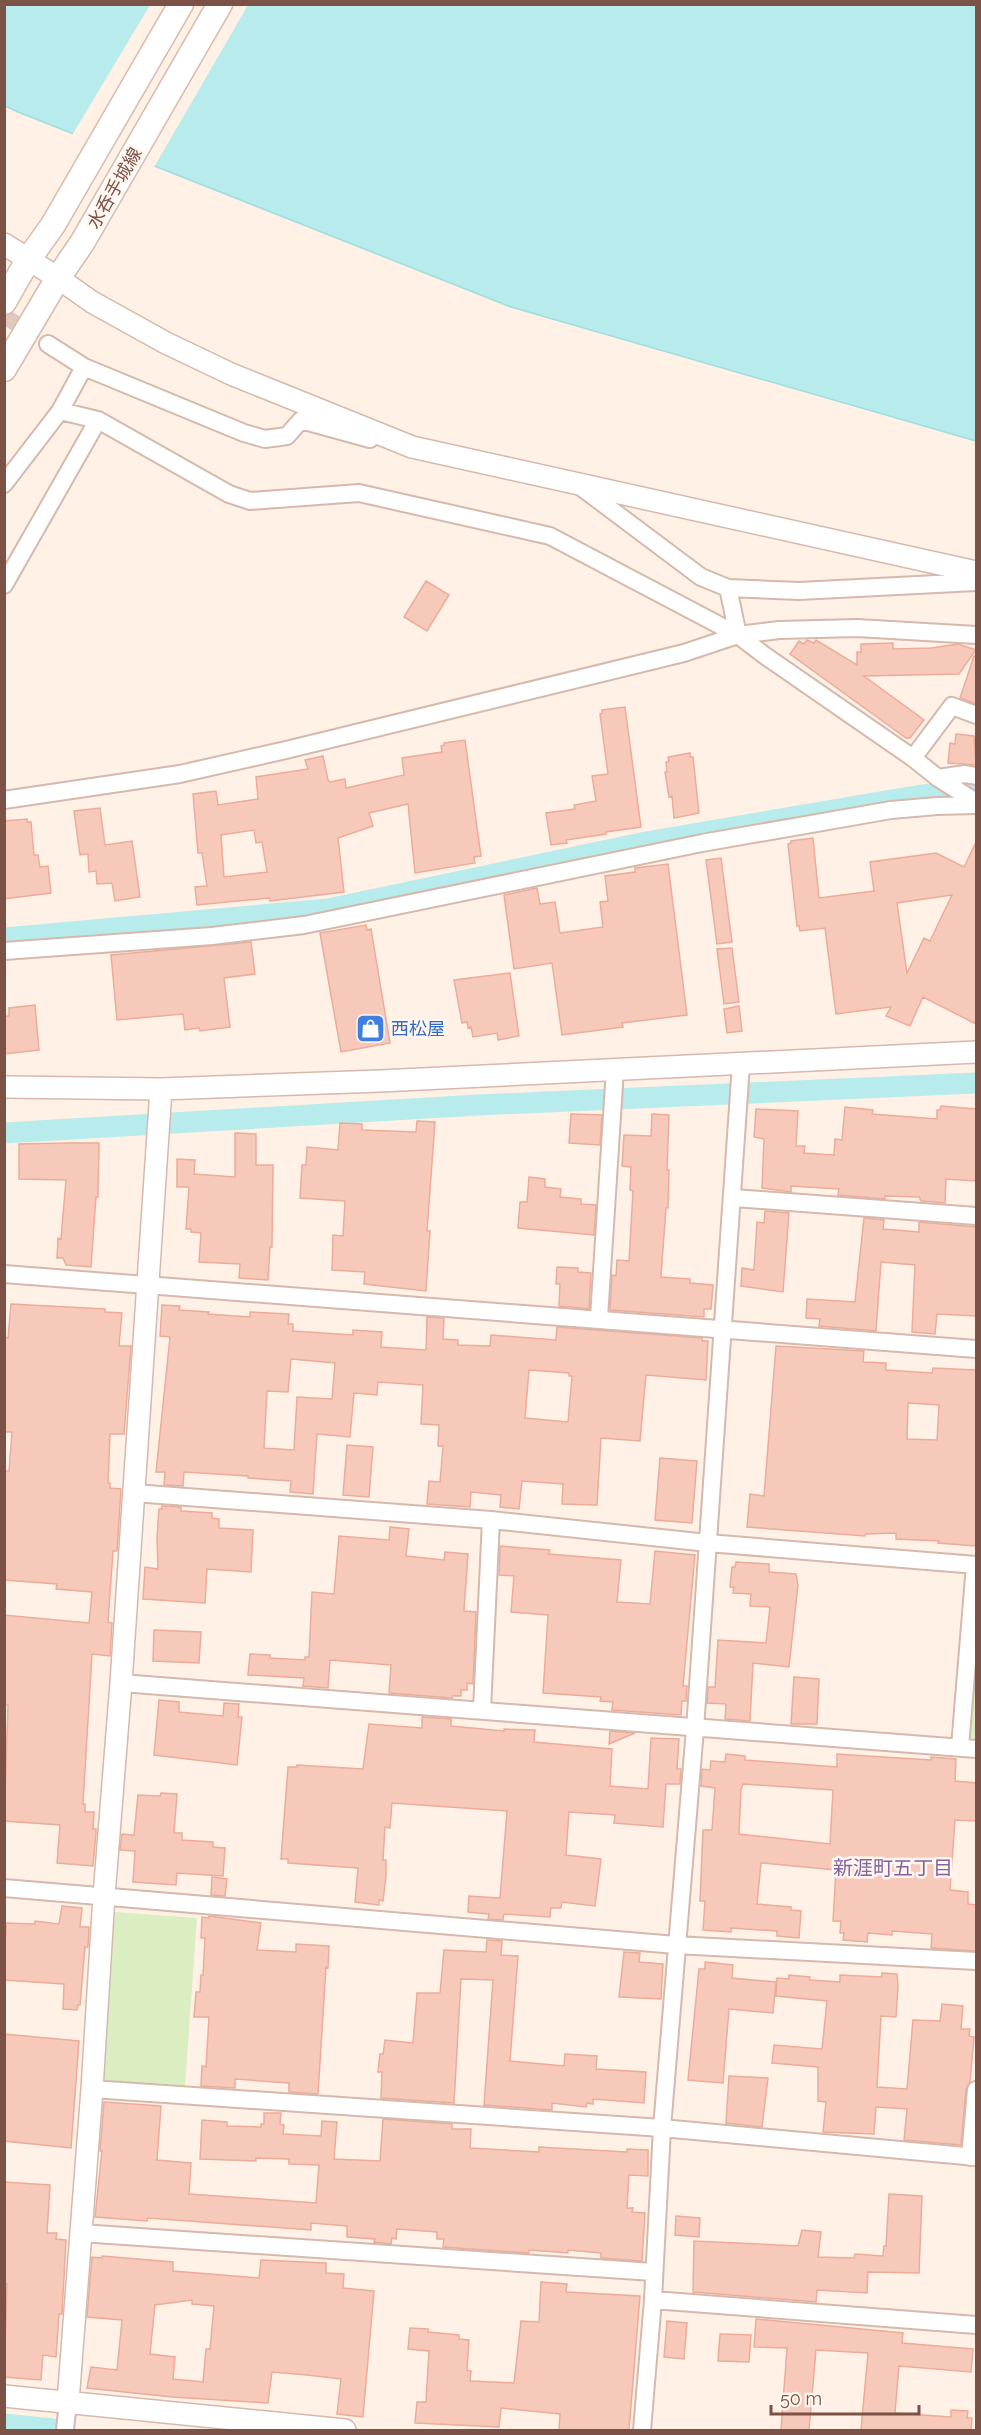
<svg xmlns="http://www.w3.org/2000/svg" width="981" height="2435" font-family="Raleway,'Noto Sans JP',sans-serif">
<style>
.green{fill:#dbeec2}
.water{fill:#b8ebeb;stroke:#9ddede;stroke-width:1.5}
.pier{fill:#fff1e6}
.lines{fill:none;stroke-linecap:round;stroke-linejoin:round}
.canal{stroke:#b8ebeb;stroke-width:21}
.building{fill:#f7c9bb;stroke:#ecac99;stroke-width:1.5;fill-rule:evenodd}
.minor-tunnel{stroke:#dec9be;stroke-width:16;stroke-dasharray:16 8;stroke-linecap:butt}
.minor-casing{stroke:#d5b9ad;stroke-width:20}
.tertiary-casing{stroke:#d5b9ad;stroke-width:24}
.secondary-casing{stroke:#dabaac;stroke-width:27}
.minor{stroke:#fff;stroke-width:16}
.tertiary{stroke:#fff;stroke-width:21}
.secondary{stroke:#fff;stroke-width:24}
.labels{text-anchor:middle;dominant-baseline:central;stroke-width:5;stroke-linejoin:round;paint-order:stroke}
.street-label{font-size:18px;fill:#7c5247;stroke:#fff6ef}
.shop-label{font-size:18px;fill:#366cbe;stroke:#fff6ef;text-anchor:start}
.neighbourhood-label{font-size:20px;fill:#82639f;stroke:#fff6ef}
</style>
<rect width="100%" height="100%" fill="#fff1e6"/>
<path class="green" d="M976,1582V1752L965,1746Z
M115,1912L197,1918L185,2086L104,2080Z"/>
<path class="water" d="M4,5H976V441L511,307L18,112L5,106Z"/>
<path class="pier" d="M150,5H248L153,169L71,137Z"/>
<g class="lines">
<path class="canal" d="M4,938L328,909L646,842L897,799L959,789L976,790
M4,1133L478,1105L976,1083
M4,2424L53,2429"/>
</g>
<path class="building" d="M426,581L449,595L427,631L404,617Z
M807,640L814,643L816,640L857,665V652H861V644L893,643V649L931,648L958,644L976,650L959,674L864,676L924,720L910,738H906L790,654L799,641L804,644Z
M974,656H976V704L960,698Z
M625,707L641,827L606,832V834L566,840L567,843L551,845L546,813L575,809L574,805L596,801L592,776L608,774L600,714L602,713V710Z
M956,734L974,736L976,765L948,763L950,743L955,744Z
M465,740L481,856L474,857L475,863L415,873L408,804L369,813L373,826L338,838L344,892L270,901L269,898L197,905L195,887L207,886L202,853H198L193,794L216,791L218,805L258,799L256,777L308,769L305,760L323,756L328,780L330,782L345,779L346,788L404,775L402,758L442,752L441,746L444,745V743ZM254,830L256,843L262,842L267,872L224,877L221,835Z
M690,753V757H693L699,813L674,818L672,796L669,797L665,772H667L666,762L669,761L668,757Z
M100,808L105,845L132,841L140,897L115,901L112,883L97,884L96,871L89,872L88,854L80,855L74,811Z
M27,819V822H31L34,855H38L40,867L48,866L51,893L4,899V821Z
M813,838L819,898L874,891L870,862L936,853L964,867L976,842V1024L923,997L910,1026L886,1016L891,1007L836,1014L825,928L800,931L799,926H797L788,844L791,843V841ZM952,895L930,941L924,938L907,973L897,903Z
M721,858L732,942L717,944L706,860Z
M668,864L687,1015L622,1023L623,1027L562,1035L552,963L514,969L504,895L537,888L540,904L555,902L560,933L603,927L600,902L608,901L605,876L635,872V868Z
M366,925L367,930L371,929L390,1043L341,1052L320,933Z
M251,942L255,974L224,978L230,1027L200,1031L199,1028L185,1030L183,1014L117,1020L111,955Z
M732,948L739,1002L724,1004L717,949Z
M510,973L519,1036L498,1040L497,1033L473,1037L471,1027L468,1028L467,1022L462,1023L454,980Z
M35,1005L39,1050L4,1054V1016H9V1008Z
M739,1006L742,1031L727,1033L724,1009Z
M941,1106L976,1109V1181L946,1179L945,1203L921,1201L919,1197L885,1196V1199L838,1195L839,1189L791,1186V1192L762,1188L764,1139L754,1137L756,1109L798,1111L796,1146H805L804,1153L834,1155L835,1139L842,1140L845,1107L873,1110L872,1114L937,1119V1110H940Z
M571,1114L602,1115L600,1145L569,1143Z
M652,1114L669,1115L667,1170H669L668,1208H666L661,1277L690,1279V1283L713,1285L711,1309H704V1317L610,1310L612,1275L616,1276L617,1260L629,1261L633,1191L630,1190L631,1167L622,1166L624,1135L651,1136Z
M417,1121L435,1122L427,1231H430L426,1291L364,1284L365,1272L332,1270L333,1235L343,1236L345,1201L300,1198L302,1165H306L307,1147L338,1150L340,1123L362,1124V1130L416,1132Z
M235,1133L256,1134V1165H273L272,1247H270L268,1280L239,1278L240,1264L199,1262L201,1233L191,1232V1229H186L189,1187H177V1159L195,1160L194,1174L235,1177Z
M69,1143H99L98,1197H96L91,1267L66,1265L63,1258H57L58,1238L61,1239L66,1180L19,1179V1144Z
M529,1177L545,1179V1187L561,1189L560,1197L581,1199V1204L596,1205L594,1235L518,1228L520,1202H527Z
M765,1211L789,1213L783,1292L741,1286L742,1268L754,1270L757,1222L764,1223Z
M864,1218L884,1220L883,1229L919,1232V1222L976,1227V1316L937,1314L935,1334L912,1332L915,1265L881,1262L876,1331L819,1326L820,1319L806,1318L807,1299L855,1302Z
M557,1267L578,1268V1272L591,1273L589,1309L559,1306L560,1284H556Z
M11,1304L105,1309V1312L122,1313L119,1346H131L124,1434H110L108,1483H110V1488L121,1489L117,1551H113L108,1622L112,1623L110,1656L92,1654L83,1804H85V1812H94L93,1829H96V1833L93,1866L57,1863L60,1825L4,1821L8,1705H4V1615L89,1623L92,1592L56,1589L57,1584L4,1580V1471H9L12,1432H4V1337L8,1338Z
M162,1305L180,1306L179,1310L209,1312L208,1314L250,1317V1312L289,1314L288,1324H293V1331L353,1335V1330L382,1332L381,1347L426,1350L427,1317L444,1318L443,1339L458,1340V1345L490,1346L491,1335L556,1340L557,1327L702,1338V1341H708L706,1380L646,1375L640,1441L601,1438L597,1505L562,1504L563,1484L522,1481L519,1509L500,1507L501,1495L471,1492L470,1507L427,1504L429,1481L440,1482L443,1446H438L439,1425L421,1424L423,1385L378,1382L377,1395L354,1393L350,1437L317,1434L313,1494L290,1492L291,1481L248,1478V1476L184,1472L183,1486L164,1485L165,1472H156L170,1337L160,1336ZM291,1359L335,1363L332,1399L297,1397L294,1450L264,1448L267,1391L288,1392ZM529,1370L569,1373V1376H572L568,1422L525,1418Z
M776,1346L864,1351L863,1362L886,1363V1370L932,1373L933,1368L976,1370V1546L938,1543L939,1541L896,1539V1533L866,1534L865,1536L747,1527L750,1494L764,1496ZM908,1403L939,1405L937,1440L907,1439Z
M347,1445L373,1447L369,1497L343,1495Z
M660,1458L697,1461L692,1523L655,1520Z
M162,1506L181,1507V1511L212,1513V1518L219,1519V1528L253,1530L251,1572L207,1569L205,1603L143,1599L145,1567L158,1569L157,1537L159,1509H162Z
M390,1527L409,1529L406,1556L444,1560L445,1552L468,1554L464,1611L476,1612L473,1684L467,1683V1690H461V1696H453L452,1698L389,1693L391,1665L330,1660L328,1688L303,1686L304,1678L248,1675L250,1654L270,1655V1658L305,1660V1657H309L312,1592L334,1594L339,1536L389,1540Z
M500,1546L550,1550L549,1554L621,1560L617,1602L650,1604L655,1551L695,1555L683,1686H687L686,1701H682L681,1715L612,1710L613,1702L600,1701L601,1697L543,1693L548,1615L511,1612L514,1576L499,1575Z
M736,1562L769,1564V1572L796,1574L798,1585L789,1667L753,1663L750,1721L725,1719L726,1704L707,1703L708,1687H715L718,1640L766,1643L770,1607L750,1606L751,1594L733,1593L734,1587H730L732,1567H735Z
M154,1630L201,1632L199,1663L153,1661Z
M794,1677L819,1679L817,1724H791Z
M159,1700L179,1702V1712L223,1716L224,1703L239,1704L238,1717H242L237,1765L154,1755Z
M422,1717L451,1719V1726L504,1731V1729L535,1730L534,1742L612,1749L610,1786L648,1789L651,1738L679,1739L677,1769H681L680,1784H666L663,1827L614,1823L615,1815L569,1812L566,1855L601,1859L595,1906L562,1902L561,1908H551L550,1917L504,1914L503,1920L488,1919L489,1914L468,1912L469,1896L500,1898L507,1811L392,1803L390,1828L385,1827L383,1860H386V1876L383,1901L379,1900V1905L355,1902L358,1868L288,1863V1859H281L288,1767H297V1765L363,1769L369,1724L422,1728Z
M610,1731L635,1733L609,1744Z
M726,1754L745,1756V1760L837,1767V1754L931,1760V1757L956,1759L955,1781L976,1783V1821L955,1820L950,1890L968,1892V1904L976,1905V1951L931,1948L932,1934L892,1931V1935L868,1933L867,1942L843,1940L844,1933H840L841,1921H833L836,1870L761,1863L757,1904L791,1907V1910L801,1911L799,1938L777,1936V1931L731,1928V1932L703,1930L705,1901H700L703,1830H712L715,1788L701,1786L702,1769L710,1770L711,1761L725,1762ZM743,1784L833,1790L830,1844L739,1834L741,1790Z
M161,1793L177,1794L174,1833H182V1840L213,1842V1847L225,1848L223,1876L177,1873L176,1885L133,1882L135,1851L120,1850L122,1834L134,1835L138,1795L160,1796Z
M212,1877L227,1879L225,1896L211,1895Z
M62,1906L82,1908L80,1927H89L88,1947H85L80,2005H78L77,2010L63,2009L64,1984L4,1980L6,1923L35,1924V1921L59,1924Z
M209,1916L261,1923L257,1950L296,1952V1944L329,1946L328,1968L326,1967L318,2094L289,2092V2083L235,2079V2088L201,2086L202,2066L206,2067L209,2017H194L196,1992H200L201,1975H203L205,1938H201L202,1917L209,1918Z
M487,1940L502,1941L501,1955L518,1956L510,2061L564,2066L565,2054L597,2056L596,2069L646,2072L644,2103L593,2099V2104L587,2103L586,2107L552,2103V2110L484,2105L493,1980L461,1979L454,2103L381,2098L382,2072H378L380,2054H383L385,2040L413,2043L417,1993H440L444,1950L486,1952Z
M624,1952L640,1953L639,1962L663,1964L661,1999L619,1997Z
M705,1962L733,1965L732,1978L776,1982L773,2013L729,2009L723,2083L688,2080L699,1969H705Z
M882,1973L897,1974L898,1986L896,2017L881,2016L877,2087L907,2089L913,2020L940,2021L942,2004L963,2006L961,2029H970L969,2036L974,2037L970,2082L966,2089L961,2145L904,2140L907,2109L876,2107L874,2134L823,2132L826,2102L818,2101V2067L772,2063L774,2045L822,2049L827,2001L776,1996L777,1978L789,1979V1975L810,1977V1980L840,1982V1975L882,1977Z
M4,2034L79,2041L71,2148L4,2141Z
M729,2076L768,2078L762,2127L726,2123Z
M104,2102L161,2106L157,2160L191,2163L189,2194L316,2203L319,2165L289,2164V2159L256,2158V2161L200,2159L202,2120L227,2122V2126L261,2127V2124H264V2113H281L280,2124L284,2125L283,2134L321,2136L322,2121L337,2122L334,2159L380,2161L383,2119L452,2124V2129H471L470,2148L539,2152V2147L627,2152V2149L648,2150V2176L629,2175L627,2208H633L632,2212L645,2213L642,2261L601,2258V2253L568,2250V2253L529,2250V2253L443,2247L444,2239H437V2232L397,2229L396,2239L392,2238L391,2244L374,2242L375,2239L347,2237V2226L311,2223V2230L148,2218L147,2221L95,2217L102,2151H100Z
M4,2182L50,2185L47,2233H57L56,2239L66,2240L62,2314H59L56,2357L43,2355L41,2380L4,2377L7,2284H4Z
M889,2194L922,2196L919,2273L868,2272L867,2293L817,2290L816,2302L693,2292L694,2241L798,2246L802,2230L821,2232L818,2257L854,2258L855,2254L883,2256L884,2246H886Z
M676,2216L700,2218L699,2237L675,2235Z
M102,2256L173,2262V2271L259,2278L261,2260L326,2263V2273L344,2274L343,2288L374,2291L363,2417L337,2414L341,2379L307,2375L272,2372L268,2403L172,2397L87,2388L91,2367L117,2370L122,2320L87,2317L92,2257L102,2258ZM192,2300V2304L214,2306L210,2349H206L203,2382L173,2379L175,2357L150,2354L155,2305Z
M541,2282L567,2284L566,2292L640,2296L629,2430H559L560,2414L501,2408L499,2427L415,2423L417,2402H426L429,2351L408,2349L410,2328L428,2329V2332L459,2335V2339L469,2340L467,2370L471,2371L470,2381L514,2383L521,2321L539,2322Z
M756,2319L903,2333L902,2343L973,2349L971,2372L899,2366L895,2413L951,2417V2410L968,2411L967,2418H972L971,2430H861L868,2353L816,2350L809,2430H781L787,2348L754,2347Z
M667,2321L687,2323L684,2359L664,2357Z
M720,2334L751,2335L749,2362L718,2361Z"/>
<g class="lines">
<path class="minor-tunnel" d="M4,316L48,344"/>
<defs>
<path id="minor" d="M48,344L84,367L244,433L265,439L287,436L301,420L370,439
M60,411L98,420L229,494L250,501L359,493L550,536L738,635
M4,484L60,411L84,367
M581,487L701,577L728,588L738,635L764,655L913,758L938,778L976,802
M4,585L98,420
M728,588L799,591L976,582
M913,758L952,706L976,715
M938,778L965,774L976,776
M4,800L180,774L286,750L684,653L738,635L779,630L857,628L976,635
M4,951L212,936L304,925L702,843L891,810L937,806L976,805
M734,1198L976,1216
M4,1274L976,1349
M599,1318L615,1069
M134,1493L491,1520L708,1543L976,1565
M121,1683L976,1749
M482,1710L491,1520
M960,1747L975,1565
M4,1888L676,1945L976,1961
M92,2089L662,2128L976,2157
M970,2157L976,2090
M81,2233L653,2272
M653,2300L976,2325
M65,2430L68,2402
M642,2430L653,2300L662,2128L695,1729L741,1064"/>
<path id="tertiary" d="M4,244L58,278L92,302L166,343L231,374L412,447L976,572
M4,1087L161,1089L380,1081L976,1052
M4,2396L345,2430
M68,2402L92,2089L104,1896L121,1683L161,1089"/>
<path id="secondary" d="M4,302L28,260L53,225L181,4
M4,369L58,278L82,243L220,4"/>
</defs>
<use href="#minor" class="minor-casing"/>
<use href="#tertiary" class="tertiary-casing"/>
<use href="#secondary" class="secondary-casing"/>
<use href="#minor" class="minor"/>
<use href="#tertiary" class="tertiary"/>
<use href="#secondary" class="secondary"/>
</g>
<defs>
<symbol id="shop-square" viewBox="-11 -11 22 22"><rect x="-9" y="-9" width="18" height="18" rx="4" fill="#3f7fe0" stroke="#fff6ef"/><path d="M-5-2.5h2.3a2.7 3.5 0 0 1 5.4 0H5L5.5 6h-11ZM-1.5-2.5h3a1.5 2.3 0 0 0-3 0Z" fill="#fff"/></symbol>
</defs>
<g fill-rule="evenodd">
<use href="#shop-square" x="354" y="1012" width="33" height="33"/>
</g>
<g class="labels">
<g class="street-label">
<text transform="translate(114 188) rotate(-60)">水呑手城線</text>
</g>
<g class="shop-label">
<text x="391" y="1028">西松屋</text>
</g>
<g class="neighbourhood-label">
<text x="893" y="1868">新涯町五丁目</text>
</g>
</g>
<rect width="981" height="2435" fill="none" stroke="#7c5247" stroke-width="12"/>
<path d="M771 2405v9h148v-9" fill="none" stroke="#7c5247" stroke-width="3"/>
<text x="780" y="2405" font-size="18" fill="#7c5247" stroke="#fff6ef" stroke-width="4.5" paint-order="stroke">50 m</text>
</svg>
